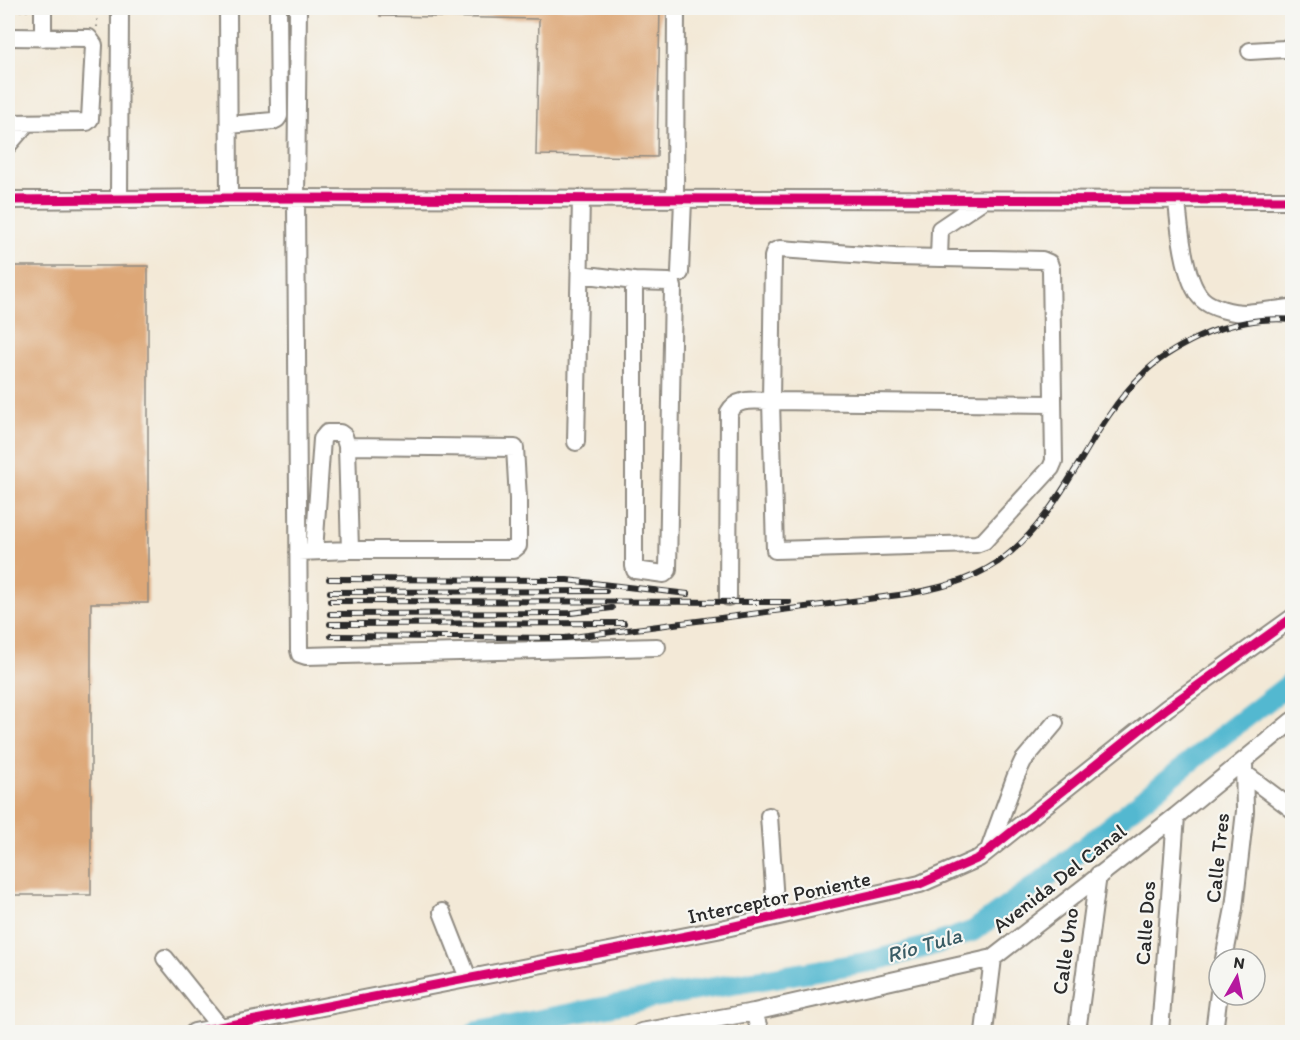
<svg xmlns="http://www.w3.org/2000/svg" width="1300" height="1040" font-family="Itim,sans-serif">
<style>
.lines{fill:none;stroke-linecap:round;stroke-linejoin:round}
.river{stroke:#52b8d0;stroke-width:21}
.building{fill:#dda777}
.minor-casing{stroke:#8f8a81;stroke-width:20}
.path{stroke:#8f8a81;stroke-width:2;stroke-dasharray:1.5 4.5;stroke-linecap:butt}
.minor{stroke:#fff;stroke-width:16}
.rail-casing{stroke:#2b2b2b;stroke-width:6}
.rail{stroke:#f6f6f2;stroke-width:4;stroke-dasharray:11;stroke-linecap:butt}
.cycleway-casing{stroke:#f6f6f2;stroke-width:13}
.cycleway{stroke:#d6006c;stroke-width:9}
.labels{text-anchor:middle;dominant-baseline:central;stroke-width:4.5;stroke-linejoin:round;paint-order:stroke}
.street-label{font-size:21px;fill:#2b2b2b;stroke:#f6f6f2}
.water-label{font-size:22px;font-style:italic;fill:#395c65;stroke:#f6f6f2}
</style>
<rect width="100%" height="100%" fill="#f6f6f2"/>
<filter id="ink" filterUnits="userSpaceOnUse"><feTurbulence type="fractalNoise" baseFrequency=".0167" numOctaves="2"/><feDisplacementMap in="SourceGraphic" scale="12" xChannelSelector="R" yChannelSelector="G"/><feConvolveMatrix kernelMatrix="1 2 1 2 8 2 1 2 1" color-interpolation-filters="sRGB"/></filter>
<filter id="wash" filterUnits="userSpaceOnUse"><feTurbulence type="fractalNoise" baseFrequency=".008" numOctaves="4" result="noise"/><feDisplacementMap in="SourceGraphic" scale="24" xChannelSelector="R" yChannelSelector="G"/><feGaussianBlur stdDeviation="1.35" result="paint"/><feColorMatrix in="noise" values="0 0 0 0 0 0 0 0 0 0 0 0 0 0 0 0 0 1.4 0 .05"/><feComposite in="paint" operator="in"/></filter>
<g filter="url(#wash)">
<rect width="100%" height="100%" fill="#f3e9d7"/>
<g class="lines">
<path class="river" d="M476,1032L657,997L868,962L926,947L973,931L1047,877L1217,740L1292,682"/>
</g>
<g id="blocks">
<path class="building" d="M380,8H660L657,157L536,155L539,19L380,16Z
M8,266H148V603H91V895H8Z"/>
</g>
</g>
<g filter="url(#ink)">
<use href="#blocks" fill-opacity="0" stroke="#8f8a81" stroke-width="1.5"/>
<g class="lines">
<defs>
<path id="minor" d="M43,8V38
M228,8L229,198
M298,8L296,199L299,650L300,654L306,656L657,647
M8,37L89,38L94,45L90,119L87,122L8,123
M1250,51L1285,49L1292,45
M229,125L273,121L277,119L279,116L278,8
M8,145L27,123
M119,199L120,8
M675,199L676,8
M8,200L229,198L1292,200
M1177,200C1179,225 1184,281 1202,299C1211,308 1233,313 1246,313C1261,312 1277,309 1292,308
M780,249L895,257L1042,260L1049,263L1051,269L1054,461L1051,468L984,541L976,544L775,550L771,401L773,257L775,251Z
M939,258L940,229L983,200
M680,273L683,200
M580,274L634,281
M634,281L669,282L673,287L668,570L664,574L635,570L634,566Z
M576,442L581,199
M314,551L322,439L327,433H340L344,436L347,446L350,550
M298,552L350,550H513L518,546V499L515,448L347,446
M728,597L729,412C737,397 756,401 771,401L1053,404
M1244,773L1292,809
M769,816L776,916
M989,850L1015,778L1023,761L1055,723
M442,912L468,978
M165,958L220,1027
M1224,959L1234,908L1245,811L1244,762
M754,1012L760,1032
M194,1032L717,930L920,884L979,858L1167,708L1292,618
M641,1032L754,1012L993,958L1176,816L1292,721
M984,1032L993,958
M1077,1032L1098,875
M1160,1032L1176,816
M1214,1032L1219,993"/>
</defs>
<use href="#minor" class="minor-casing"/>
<path class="path" d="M8,10L29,11
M55,11L107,12
M97,27V8"/>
<use href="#minor" class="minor"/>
<defs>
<path id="rail" d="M329,579L567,580L688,594
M330,592L606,591
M330,601L789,602
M330,614L571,613L612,608
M330,624L624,623
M331,636L565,638L899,595C934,590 968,582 998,562C1065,515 1085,431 1142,375C1158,358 1178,347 1199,337C1227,324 1262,317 1292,320"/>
</defs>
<use href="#rail" class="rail-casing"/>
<use href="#rail" class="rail"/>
<defs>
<path id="cycleway" d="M8,200L229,198L1292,200
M194,1032L717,930L920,884L979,858L1167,708L1292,618"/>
</defs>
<use href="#cycleway" class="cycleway-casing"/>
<use href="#cycleway" class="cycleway"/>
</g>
</g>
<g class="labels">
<g class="street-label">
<text transform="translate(1217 858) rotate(-84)">Calle Tres</text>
<text transform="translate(1059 878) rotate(-38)">Avenida Del Canal</text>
<text transform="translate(779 897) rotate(-12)">Interceptor Poniente</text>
<text transform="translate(1145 923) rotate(-86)">Calle Dos</text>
<text transform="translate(1065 951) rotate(-82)">Calle Uno</text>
</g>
<g class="water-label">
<text transform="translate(924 945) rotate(-16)">Río Tula</text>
</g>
</g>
<rect width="1300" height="1040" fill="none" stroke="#f6f6f2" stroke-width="30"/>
<g transform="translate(1237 977) rotate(9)"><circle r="28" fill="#f6f6f2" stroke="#a5a5a2" stroke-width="1.5"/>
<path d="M0-4.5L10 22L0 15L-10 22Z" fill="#b5179e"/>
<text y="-9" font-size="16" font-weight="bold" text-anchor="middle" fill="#2b2b2b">N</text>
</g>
</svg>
